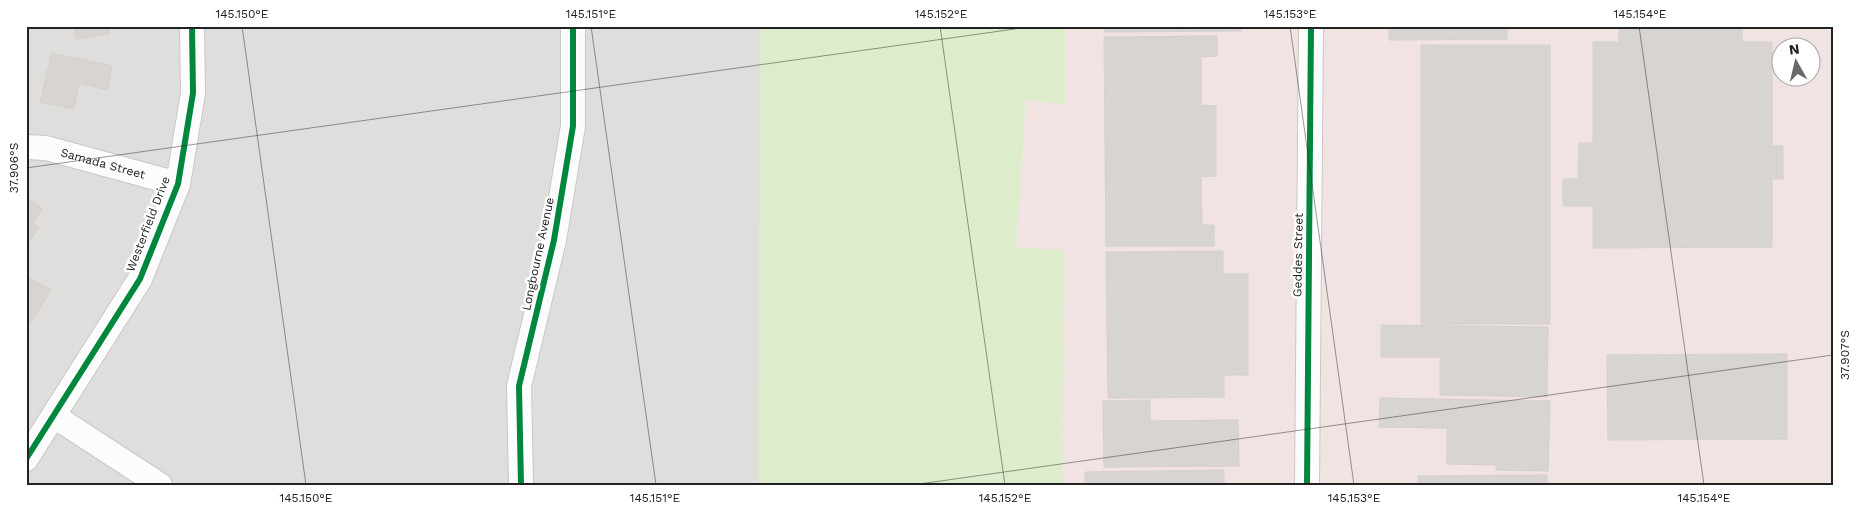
<svg xmlns="http://www.w3.org/2000/svg" width="1859" height="511" font-family="'Work Sans',sans-serif">
<style>
.residential{fill:#dfdedc}
.commercial{fill:#f1e3e1;fill-rule:evenodd}
.grass{fill:#ddeccb}
.building{fill:#d7d4d2;stroke:#d3d0cc}
.lines{fill:none;stroke-linecap:round;stroke-linejoin:round}
.street-casing{stroke:#c9c8c7;stroke-width:26}
.street{stroke:#fdfcfc;stroke-width:24}
.cycleway-casing{stroke:#fff;stroke-width:9}
.cycleway{stroke:#00873e;stroke-width:6}
.ticks{fill:none;stroke:#222;stroke-width:1;stroke-opacity:0.45}
.labels{text-anchor:middle;dominant-baseline:central;stroke-width:5;stroke-linejoin:round;paint-order:stroke}
.street-label{font-size:12px;fill:#222;stroke:#fff}
.neatline{fill:none;stroke:#222;stroke-width:2}
.ticks-label{font-size:12px;text-anchor:middle;fill:#222}
</style>
<rect width="100%" height="100%" fill="#f0eeeb"/>
<path class="residential" d="M26,26H761L759,485H26Z"/>
<path class="commercial" d="M1065,26H1833V485H1063L1064,251L1016,249L1026,99L1064,105ZM1782,48H1812V78H1782Z"/>
<path class="grass" d="M760,26H1065V105L1026,99L1016,248L1064,250L1063,485H758Z"/>
<path class="building" d="M74,26H108L109,34L76,39Z
M1105,26H1241V31L1105,32Z
M1389,26H1507V39L1389,40Z
M1619,26H1742V42H1772V146H1783V179H1772V247L1593,248V206H1563V179H1578L1579,143H1593V42H1619Z
M1217,36V56L1201,57V105L1216,106V176L1201,177L1202,225H1214V246H1106L1104,37Z
M1421,45H1550V324H1421Z
M52,53L112,66L108,90L79,83L74,109L40,102Z
M26,198L42,208L33,223L39,228L26,246Z
M1223,251V274H1248V375H1224V397L1108,398L1106,252Z
M26,276L51,290L26,329Z
M1381,325L1548,327L1547,397L1440,395V357H1381Z
M1787,354V439L1608,440L1607,355Z
M1380,398L1550,401L1548,471L1496,470V465L1447,464V428L1379,427Z
M1150,400V421L1238,420L1239,466L1104,467L1103,401Z
M1224,470V485H1085V472Z
M1547,475V485H1418V476Z"/>
<g class="lines">
<defs>
<g id="street">
<path id="s1" d="M26,147L46,148L178,184"/>
<path d="M54,416L160,485"/>
<path d="M26,459L140,279L178,184L193,93L192,26"/>
<path d="M521,485L519,386L554,240L573,126V26"/>
<path d="M1307,485L1311,26"/>
</g>
</defs>
<use href="#street" class="street-casing"/>
<use href="#street" class="street"/>
<defs>
<path id="cycleway" d="M26,459L140,279L178,184L193,93L192,26
M521,485L519,386L554,240L573,126V26
M1307,485L1311,26"/>
</defs>
<use href="#cycleway" class="cycleway-casing"/>
<use href="#cycleway" class="cycleway"/>
</g>
<path class="ticks" d="M242,26L306,485M591,26L656,485M940,26L1005,485M1290,26L1354,485M1639,26L1704,485M26,168L1036,26M912,485L1833,355"/>
<g class="labels">
<g class="street-label">
<text stroke="none"><textPath href="#s1" startOffset="79">Samada Street</textPath></text>
<text transform="translate(148 224) rotate(-69)">Westerfield Drive</text>
<text transform="translate(538 254) rotate(-78)">Longbourne Avenue</text>
<text transform="translate(1298 255) rotate(-89)">Geddes Street</text>
</g>
</g>
<rect width="1859" height="511" fill="none" stroke="#ffffff" stroke-width="55"/>
<g transform="translate(1796 62) rotate(352)"><circle r="24" fill="#ffffff" stroke="#a7a7a7"/>
<path d="M0-4L9 19L0 12L-9 19Z" fill="#6a6968"/>
<text y="-8" font-size="14" font-weight="bold" text-anchor="middle" fill="#222222">N</text>
</g>
<rect x="28" y="28" width="1804" height="456" class="neatline"/>
<g class="ticks-label">
<text x="242" y="18">145.150°E</text>
<text x="591" y="18">145.151°E</text>
<text x="941" y="18">145.152°E</text>
<text x="1290" y="18">145.153°E</text>
<text x="1640" y="18">145.154°E</text>
<text transform="translate(14 168) rotate(-90)" y="4">37.906°S</text>
<text transform="translate(1845 355) rotate(-90)" y="4">37.907°S</text>
<text x="306" y="502">145.150°E</text>
<text x="655" y="502">145.151°E</text>
<text x="1005" y="502">145.152°E</text>
<text x="1354" y="502">145.153°E</text>
<text x="1704" y="502">145.154°E</text>
</g>
</svg>
